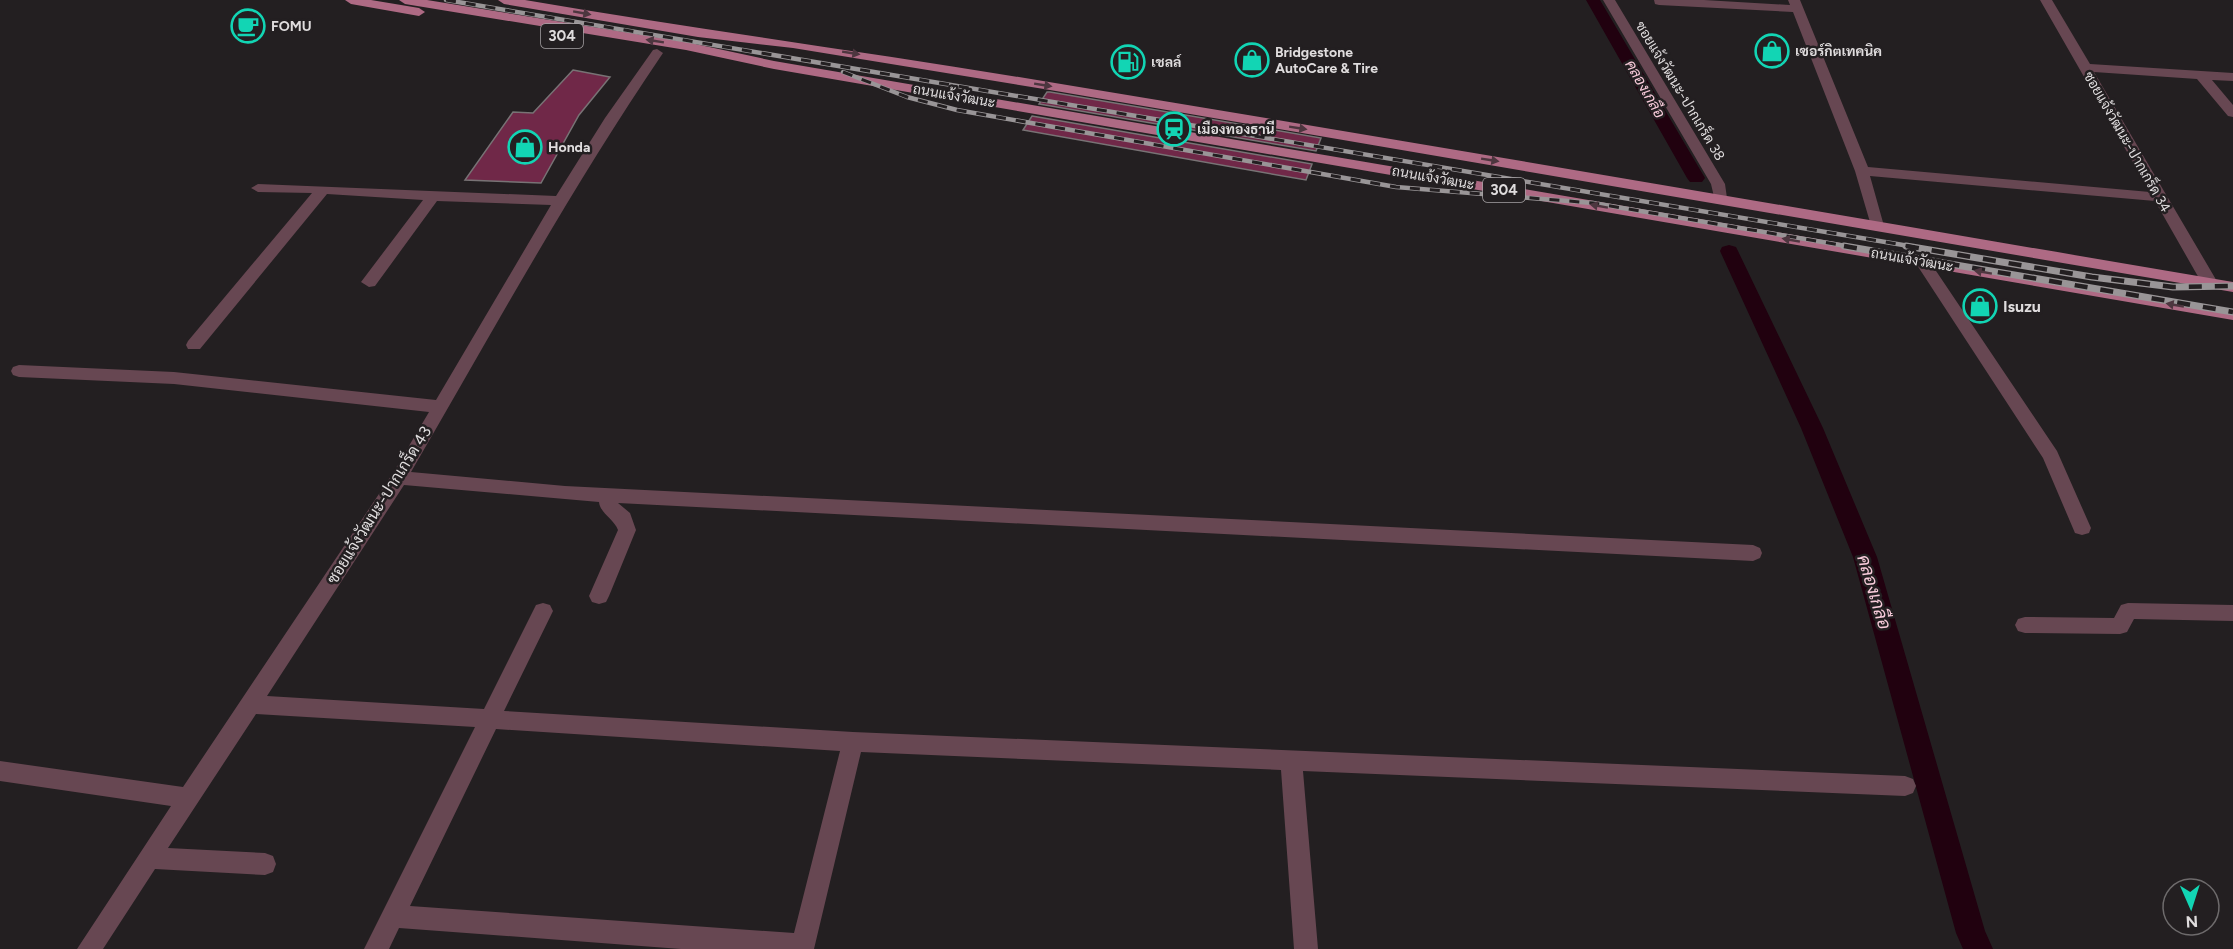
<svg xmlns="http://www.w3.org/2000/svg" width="2233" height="949" font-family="Figtree,Sarabun,sans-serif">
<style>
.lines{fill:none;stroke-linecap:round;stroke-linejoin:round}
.canal{fill:#21010f;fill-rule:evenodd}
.building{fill:#702848;stroke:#787375;stroke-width:1.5}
.street{fill:#674752;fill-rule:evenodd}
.primary{fill:#ae6a84;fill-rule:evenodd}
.rail-far1-casing{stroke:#999597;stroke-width:4.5}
.rail-casing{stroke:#999597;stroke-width:7}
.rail-far1{stroke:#231f21;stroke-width:3;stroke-dasharray:10;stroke-linecap:butt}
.rail{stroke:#231f21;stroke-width:4.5;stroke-dasharray:13;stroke-linecap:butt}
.oneway{fill:#4d363f}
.labels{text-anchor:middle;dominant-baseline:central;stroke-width:5;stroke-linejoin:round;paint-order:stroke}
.far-poi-label{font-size:14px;font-weight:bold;fill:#dfdcdd;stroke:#231f21;text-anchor:start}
.far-street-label{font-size:14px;fill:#dfdcdd;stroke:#231f21}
.shield{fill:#231f21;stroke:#a7a3a5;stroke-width:1.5}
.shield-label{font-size:15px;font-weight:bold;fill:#dfdcdd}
.far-water-label{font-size:15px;font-style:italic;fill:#f9ccdb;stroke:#231f21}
.poi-label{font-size:16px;font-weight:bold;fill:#dfdcdd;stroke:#231f21;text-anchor:start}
.street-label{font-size:16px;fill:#dfdcdd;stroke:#231f21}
.water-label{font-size:18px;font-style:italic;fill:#f9ccdb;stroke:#231f21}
</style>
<rect width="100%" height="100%" fill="#231f21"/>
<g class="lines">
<path class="canal" d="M1586,0H1600L1705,178L1702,182H1690L1687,178Z
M1729,245L1736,247L1738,251L1823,428L1877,557L1985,931L1993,949H1963L1956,933L1853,557L1801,428L1720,251L1722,247Z"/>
</g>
<path class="building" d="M573,70L610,77L579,115L541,183L465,180L513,112L533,113Z
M1047,92H1050L1321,138L1316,151L1039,104Z
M1032,116L1312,164L1306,180L1023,130Z"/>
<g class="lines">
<path class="street" d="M1603,0H1615L1725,184L1727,198L1725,201H1715L1711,184Z
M1654,0H1704L1790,5L1788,0H1800L1868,167L2150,192L2040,0H2052L2090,64L2233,73V81L2212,80L2233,105V117L2228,116L2197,79L2094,72L2218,283L2216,287H2204L2155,201L1870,176L1884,226L1877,231L1872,229L1855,171L1793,12L1659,5L1655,4Z
M657,49L663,53C571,188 493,331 411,472L565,486L1753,545L1760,548L1762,553L1760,558L1753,561L618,503L630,513L636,530L609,596L606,602L599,604L592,602L589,596L618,530C614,519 600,513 599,502L404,485L267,696L484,709L536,605L543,603L550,605L553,611L504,711L853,732L1905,776L1913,779L1916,786L1913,793L1905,796L1303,771L1318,949H1294L1281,770L861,752L814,949H681L399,928L389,949H364L475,727L256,714L168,848L265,853L273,856L276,864L273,872L265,875L155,869L103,949H77L171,806L0,781V761L183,787L393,473L429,412L174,384L19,377L13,375L11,371L13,367L19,365L174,372L436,400L551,205L437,201L375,286L369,287L361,282L423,200L327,194L200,349H188L186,345L188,341L312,193L258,192L251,188L258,184L556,196L605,118L653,50ZM496,729L840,751L794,933L410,906Z
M1923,257L1928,259L2057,451L2091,528L2089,533L2082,535L2075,533L2043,458L1915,262Z
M2128,603L2233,605V621L2134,619L2127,632L2120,634L2025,633L2018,631L2015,625L2018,619L2025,617L2114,618L2121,605Z"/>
<path class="primary" d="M345,0H371L419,8L425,12L419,16L351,4Z
M399,0H427L686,42L774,61L2233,310V320L774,69L686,50L405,4Z
M498,0H525C700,30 875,53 1049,82C1444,147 1838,215 2233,282V292L1050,90L793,48L698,37L504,4Z"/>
<defs>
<path id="rail-far1" d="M446,0L1915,247
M843,72L907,97L957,110L1396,187L1593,203L1852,247"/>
<path id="rail" d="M1844,246L2233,312
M1906,246L2092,277L2173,287L2233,286"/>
</defs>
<use href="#rail-far1" class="rail-far1-casing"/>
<use href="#rail" class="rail-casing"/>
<use href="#rail-far1" class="rail-far1"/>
<use href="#rail" class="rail"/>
</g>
<defs><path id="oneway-solid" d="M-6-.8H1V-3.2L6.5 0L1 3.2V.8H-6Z" transform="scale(1.5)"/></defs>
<g class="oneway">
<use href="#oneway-solid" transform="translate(582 13) rotate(10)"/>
<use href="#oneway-solid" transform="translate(655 41) rotate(-171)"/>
<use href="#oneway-solid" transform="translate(851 53) rotate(9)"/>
<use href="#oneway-solid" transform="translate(1043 85) rotate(9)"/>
<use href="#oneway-solid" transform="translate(1298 128) rotate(9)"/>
<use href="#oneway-solid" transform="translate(1490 160) rotate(9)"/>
<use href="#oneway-solid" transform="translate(1599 206) rotate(-170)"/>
<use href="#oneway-solid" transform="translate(1791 240) rotate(-170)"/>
<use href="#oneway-solid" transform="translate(1983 272) rotate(-170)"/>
<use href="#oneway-solid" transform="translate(2175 305) rotate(-170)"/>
</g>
<defs>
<symbol id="cafe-ring" viewBox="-11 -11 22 22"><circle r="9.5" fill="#231f21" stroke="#12d5b4" stroke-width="1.5"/><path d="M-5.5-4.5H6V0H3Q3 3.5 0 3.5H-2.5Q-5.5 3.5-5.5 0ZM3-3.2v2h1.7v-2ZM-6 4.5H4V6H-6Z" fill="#12d5b4"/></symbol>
<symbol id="shop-ring" viewBox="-11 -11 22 22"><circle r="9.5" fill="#231f21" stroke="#12d5b4" stroke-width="1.5"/><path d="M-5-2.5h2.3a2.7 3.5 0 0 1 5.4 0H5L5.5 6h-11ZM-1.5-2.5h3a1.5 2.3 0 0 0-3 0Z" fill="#12d5b4"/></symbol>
<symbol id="fuel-ring" viewBox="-11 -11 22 22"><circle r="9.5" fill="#231f21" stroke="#12d5b4" stroke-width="1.5"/><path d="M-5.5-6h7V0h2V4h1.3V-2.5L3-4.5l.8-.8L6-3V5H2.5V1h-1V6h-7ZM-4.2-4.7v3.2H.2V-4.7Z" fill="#12d5b4"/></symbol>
<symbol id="station-ring" viewBox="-11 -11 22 22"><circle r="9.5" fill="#231f21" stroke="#12d5b4" stroke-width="1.5"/><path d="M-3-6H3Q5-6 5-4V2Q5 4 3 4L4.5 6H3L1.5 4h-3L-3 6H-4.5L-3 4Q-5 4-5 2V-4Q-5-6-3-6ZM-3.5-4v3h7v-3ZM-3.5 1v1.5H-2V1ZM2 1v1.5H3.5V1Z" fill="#12d5b4"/></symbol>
</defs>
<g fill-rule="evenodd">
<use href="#cafe-ring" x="229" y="7" width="38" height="38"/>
<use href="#shop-ring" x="1753" y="32" width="38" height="38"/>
<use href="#shop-ring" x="1233" y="41" width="38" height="38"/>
<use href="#fuel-ring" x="1109" y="43" width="38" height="38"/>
<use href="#station-ring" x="1155" y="110" width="38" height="38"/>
<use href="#shop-ring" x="506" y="128" width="38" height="38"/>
<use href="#shop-ring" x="1961" y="287" width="38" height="38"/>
</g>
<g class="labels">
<g class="far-poi-label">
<text x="271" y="26">FOMU</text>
<text x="1795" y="51">เซอร์กิตเทคนิค</text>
<text x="1275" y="52">Bridgestone<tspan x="1275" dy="16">AutoCare &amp; Tire</tspan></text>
<text x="1151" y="62">เชลล์</text>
<text x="1197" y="129">เมืองทองธานี</text>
<text x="548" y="147">Honda</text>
</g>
<g class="far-street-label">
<text transform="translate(1680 91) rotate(59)">ซอยแจ้งวัฒนะ-ปากเกร็ด 38</text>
<text transform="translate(954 96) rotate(10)">ถนนแจ้งวัฒนะ</text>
<text transform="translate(2127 142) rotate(60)">ซอยแจ้งวัฒนะ-ปากเกร็ด 34</text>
<text transform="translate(1433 178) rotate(10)">ถนนแจ้งวัฒนะ</text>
<text transform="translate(1912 260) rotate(10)">ถนนแจ้งวัฒนะ</text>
</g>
<g class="shield">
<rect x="541" y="24" width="42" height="24" rx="4.5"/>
<rect x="1483" y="178" width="42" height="24" rx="4.5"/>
</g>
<g class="shield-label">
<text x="562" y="36">304</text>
<text x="1504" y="190">304</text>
</g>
<g class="far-water-label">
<text transform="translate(1645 89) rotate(60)">คลองเกลือ</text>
</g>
<g class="poi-label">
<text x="2003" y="306">Isuzu</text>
</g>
<g class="street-label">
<text transform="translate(379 505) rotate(-58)">ซอยแจ้งวัฒนะ-ปากเกร็ด 43</text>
</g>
<g class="water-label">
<text transform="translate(1874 592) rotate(73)">คลองเกลือ</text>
</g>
</g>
<g transform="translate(2191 907) rotate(177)"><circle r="28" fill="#231f21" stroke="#6e6b6c" stroke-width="1.5"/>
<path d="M0-4.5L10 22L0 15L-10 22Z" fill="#12d5b4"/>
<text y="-9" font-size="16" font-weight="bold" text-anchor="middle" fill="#dfdcdd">N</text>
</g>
</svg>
